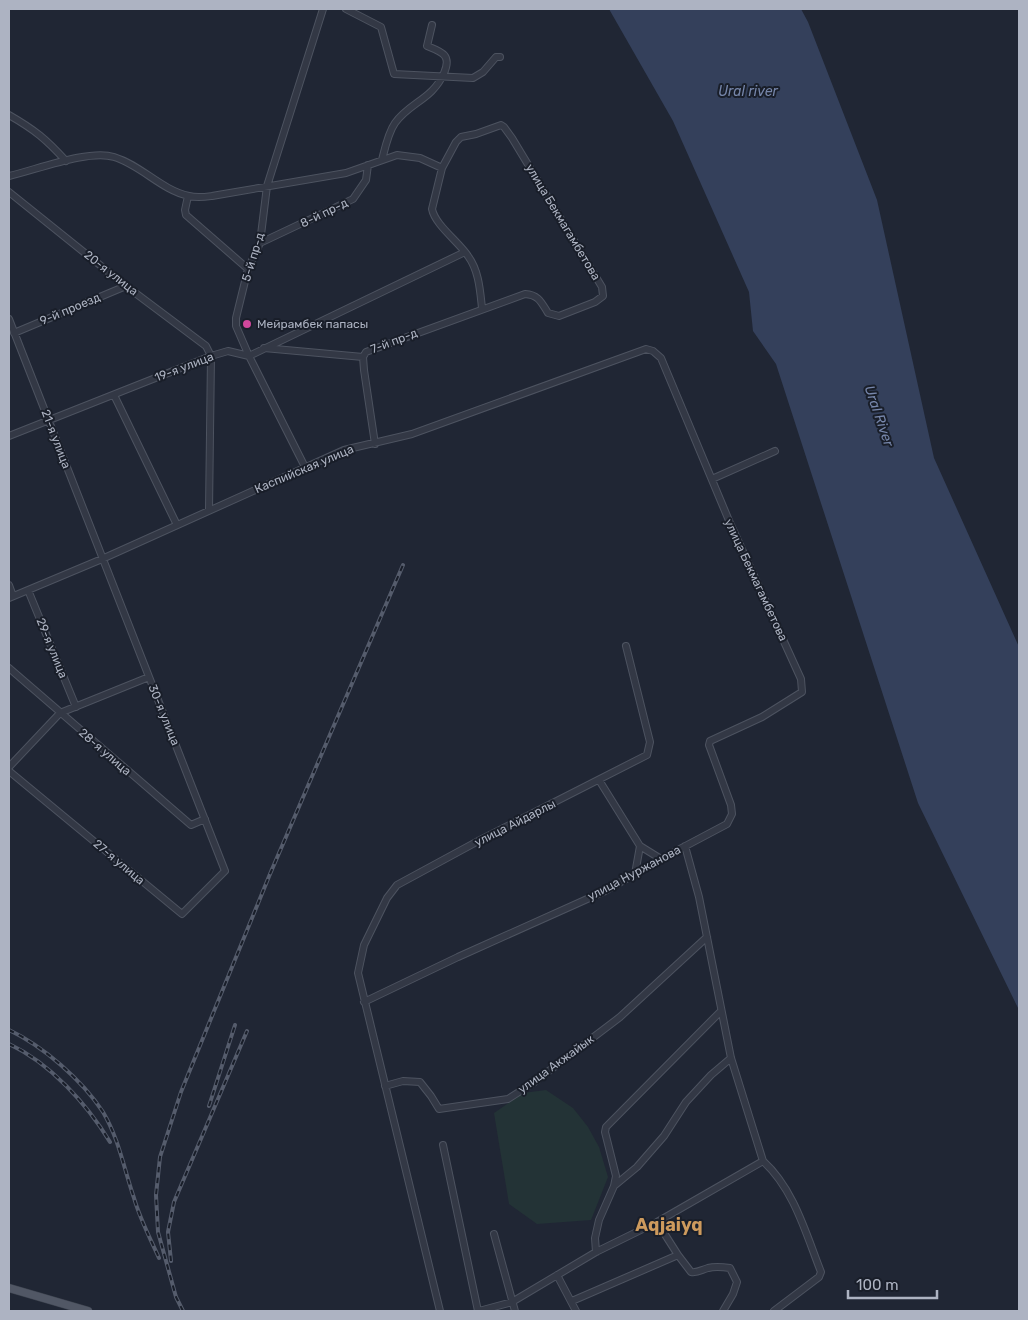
<svg xmlns="http://www.w3.org/2000/svg" width="1028" height="1320" font-family="Rubik,sans-serif">
<style>
.green{fill:#233336}
.water{fill:#34405b}
.lines{fill:none;stroke-linecap:round;stroke-linejoin:round}
.minor-casing{stroke:#4d5360;stroke-width:8}
.major-casing{stroke:#3c424e;stroke-width:9}
.minor{stroke:#333845;stroke-width:6}
.major{stroke:#515765;stroke-width:8}
.rail-casing{stroke:#555c6c;stroke-width:4}
.rail{stroke:#191e29;stroke-width:2;stroke-dasharray:5.5;stroke-linecap:butt}
.hotel-dot{fill:#d1479c;stroke:#191e29;stroke-width:2}
.labels{text-anchor:middle;dominant-baseline:central;stroke-width:4;stroke-linejoin:round;paint-order:stroke}
.street-label{font-size:12px;fill:#adb3c2;stroke:#191e29}
.poi-label{font-size:12px;fill:#adb3c2;stroke:#191e29;text-anchor:start}
.water-label{font-size:14px;font-style:italic;fill:#7686aa;stroke:#191e29}
.district-label{font-size:18px;font-weight:bold;fill:#cd9a5d;stroke:#191e29}
</style>
<rect width="100%" height="100%" fill="#202634"/>
<path class="green" d="M546,1090L573,1108L588,1127L599,1147L608,1177L591,1220L537,1224L509,1204L494,1113L523,1093Z"/>
<path class="water" d="M609,9H801L808,22L877,200L934,458L1019,647V1010L918,803L776,364L753,331L749,292L673,121Z"/>
<g class="lines">
<defs>
<path id="minor" d="M346,9L381,27L394,74L473,78L483,72L496,57H500
M9,115C35,130 46,139 66,161
M382,160C385,148 388,133 395,123C410,102 432,100 444,73C452,55 442,52 427,46L432,25
M9,176C36,170 89,149 114,157C141,165 161,190 189,196C197,198 204,197 212,196L346,173L397,155L420,158L442,168
M9,192L126,286L206,346L211,356L209,510
M188,196L185,210L186,215L248,269
M260,243L353,199L366,180L368,165
M9,319L225,871L182,914L9,771
M14,333L126,286
M264,348L363,357
M114,395L177,525
M9,436L211,356L228,351L249,356L465,252
M375,444L364,370L363,357L366,352L525,294C539,295 541,302 548,313L559,316L595,302L603,296L602,287L512,138L504,127L501,125L476,134L461,137L456,142L442,168L432,209C435,225 459,242 468,256C479,271 480,290 482,308
M305,467L249,356L236,326V318L248,269L260,243L267,186L323,9
M712,479L775,451
M9,585L13,596
M28,590L76,707
M9,598L102,559L344,450L412,434L646,349L653,351L661,358L730,523L801,679L802,692L762,717L710,741L709,745L731,805L732,814L727,824L661,859L605,891L458,957L364,1002
M9,668L191,825L205,819
M9,767L60,713L149,677
M599,780L640,846L635,874
M640,846L661,859
M385,1086L403,1081L420,1082L431,1096L439,1109L508,1099L533,1083L620,1017L707,937
M443,1145L478,1311
M763,1161C794,1189 806,1234 821,1272L819,1277L774,1311
M614,1186L637,1167L664,1136L686,1102L711,1075L731,1058
M494,1234L515,1311
M596,1252L595,1238L599,1220L614,1186L616,1176L605,1132L606,1127L721,1011
M678,1255L691,1272C698,1273 701,1270 708,1268C716,1266 723,1267 730,1268L737,1282L733,1294L723,1311
M557,1275L576,1311
M572,1301L678,1255L657,1222
M440,1311L358,973L364,945L387,898L397,885L480,840L647,755L650,742L626,646
M479,1311L512,1302L596,1252L657,1222L763,1161L731,1058L699,897L685,846"/>
<path id="major" d="M9,1288L88,1311"/>
</defs>
<use href="#minor" class="minor-casing"/>
<use href="#major" class="major-casing"/>
<use href="#minor" class="minor"/>
<use href="#major" class="major"/>
<defs>
<path id="rail" d="M9,1030C43,1046 82,1080 103,1112C119,1139 124,1169 134,1198C140,1219 150,1238 159,1258
M9,1044C50,1063 87,1104 110,1142
M209,1106L235,1025
M171,1261L168,1232L174,1202L247,1031
M183,1311L176,1297L158,1232L156,1195L160,1157L181,1092L270,874L403,565"/>
</defs>
<use href="#rail" class="rail-casing"/>
<use href="#rail" class="rail"/>
</g>
<circle class="hotel-dot" cx="247" cy="324" r="5"/>
<g class="labels">
<g class="street-label">
<text transform="translate(324 213) rotate(-26)">8-й пр-д</text>
<text transform="translate(563 222) rotate(59)">улица Бекмагамбетова</text>
<text transform="translate(253 257) rotate(-73)">5-й пр-д</text>
<text transform="translate(111 273) rotate(38)">20-я улица</text>
<text transform="translate(70 309) rotate(-23)">9-й проезд</text>
<text transform="translate(394 341) rotate(-21)">7-й пр-д</text>
<text transform="translate(184 367) rotate(-21)">19-я улица</text>
<text transform="translate(56 439) rotate(69)">21-я улица</text>
<text transform="translate(304 469) rotate(-23)">Каспийская улица</text>
<text transform="translate(756 580) rotate(65)">улица Бекмагамбетова</text>
<text transform="translate(52 648) rotate(68)">29-я улица</text>
<text transform="translate(164 715) rotate(68)">30-я улица</text>
<text transform="translate(105 752) rotate(41)">28-я улица</text>
<text transform="translate(515 823) rotate(-27)">улица Айдарлы</text>
<text transform="translate(119 862) rotate(40)">27-я улица</text>
<text transform="translate(634 873) rotate(-28)">улица Нуржанова</text>
<text transform="translate(556 1064) rotate(-36)">улица Акжайык</text>
</g>
<g class="poi-label">
<text x="257" y="324">Мейрамбек папасы</text>
</g>
<g class="water-label">
<text x="748" y="91">Ural river</text>
<text transform="translate(879 416) rotate(71)">Ural River</text>
</g>
<g class="district-label">
<text x="669" y="1225">Aqjaiyq</text>
</g>
</g>
<rect width="1028" height="1320" fill="none" stroke="#adb3c2" stroke-width="20"/>
<path d="M848 1290v8h89v-8" fill="none" stroke="#adb3c2" stroke-width="2.5"/>
<text x="856" y="1290" font-size="15" fill="#adb3c2" stroke="#191e29" stroke-width="4" paint-order="stroke">100 m</text>
</svg>
